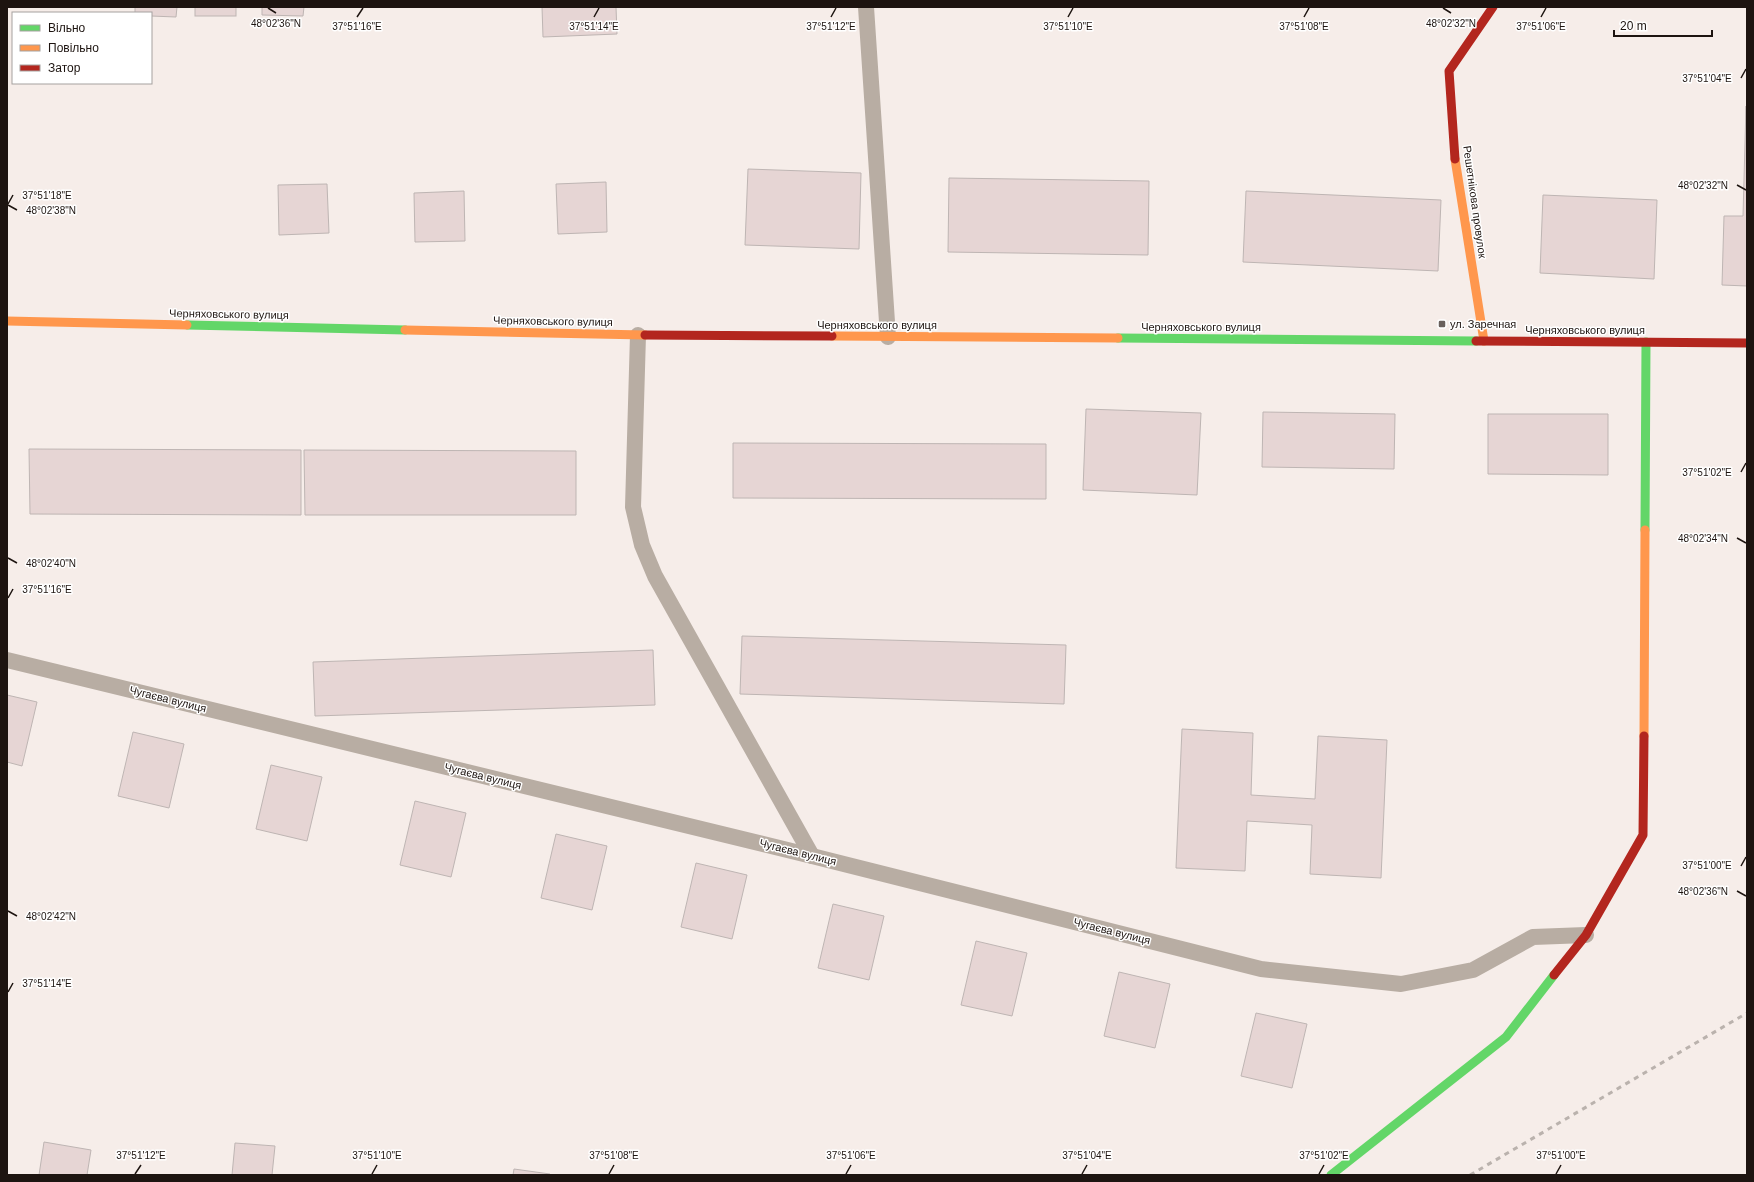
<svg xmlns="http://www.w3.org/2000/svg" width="1754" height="1182" font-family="Helvetica,sans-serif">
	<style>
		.building { fill: #e6d5d4; stroke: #beb5b3 }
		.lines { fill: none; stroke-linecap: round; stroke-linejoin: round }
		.lane { stroke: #b8ada3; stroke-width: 16 }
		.fast { stroke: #63d668; stroke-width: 9 }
		.slow { stroke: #ff974d; stroke-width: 9 }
		.jam { stroke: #b3261e; stroke-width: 9 }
		.rail { stroke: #bab2ad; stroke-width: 3; stroke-dasharray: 5 5; stroke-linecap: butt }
		.ticks { fill: none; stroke: #1d1410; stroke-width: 1.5 }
		.poi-dot { fill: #69605c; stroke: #fff; stroke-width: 1.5 }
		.labels { text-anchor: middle; stroke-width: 3; stroke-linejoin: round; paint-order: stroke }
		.street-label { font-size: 11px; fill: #1d1410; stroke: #fff }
		.poi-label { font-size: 11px; fill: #1d1410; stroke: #fff; text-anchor: start }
		.ticks-label { font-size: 10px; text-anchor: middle; fill: #1d1410; stroke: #fff; stroke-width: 3; stroke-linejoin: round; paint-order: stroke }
	</style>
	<rect width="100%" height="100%" fill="#f6ede9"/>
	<g class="building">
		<polygon points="135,7 177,7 176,17 151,16 151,13 135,13"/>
		<rect x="195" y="7" width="41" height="9"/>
		<polygon points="262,7 304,7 303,16 262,15"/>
		<polygon points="542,7 616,7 617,34 543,37"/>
		<polygon points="1746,106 1747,286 1722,285 1724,216 1743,216"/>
		<polygon points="748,169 861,173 859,249 745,245"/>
		<polygon points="949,178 1149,181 1148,255 948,252"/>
		<polygon points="606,182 607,232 558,234 556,184"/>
		<polygon points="327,184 329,233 279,235 278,185"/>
		<polygon points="464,191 465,241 415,242 414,193"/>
		<polygon points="1246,191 1441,200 1438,271 1243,262"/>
		<polygon points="1543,195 1657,200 1654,279 1540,273"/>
		<polygon points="1086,409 1201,413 1197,495 1083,490"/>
		<polygon points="1263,412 1395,414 1394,469 1262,467"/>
		<polygon points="1488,414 1608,414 1608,475 1488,474"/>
		<polygon points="733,443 1046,444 1046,499 733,498"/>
		<polygon points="29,449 301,450 301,515 30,514"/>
		<polygon points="304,450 576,451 576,515 305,515"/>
		<polygon points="742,636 1066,645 1064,704 740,694"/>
		<polygon points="653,650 655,705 315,716 313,662"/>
		<polygon points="7,695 37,702 22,766 7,762"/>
		<polygon points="1182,729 1253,733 1251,795 1315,799 1318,736 1387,740 1381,878 1310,874 1312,825 1247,821 1245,871 1176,868"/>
		<polygon points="133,732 184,744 169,808 118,796"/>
		<polygon points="271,765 322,777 307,841 256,829"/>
		<polygon points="415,801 466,813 451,877 400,865"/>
		<polygon points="556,834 607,846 592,910 541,898"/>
		<polygon points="696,863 747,875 732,939 681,927"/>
		<polygon points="833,904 884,916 869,980 818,968"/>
		<polygon points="976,941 1027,953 1012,1016 961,1005"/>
		<polygon points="1119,972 1170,984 1155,1048 1104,1036"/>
		<polygon points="1256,1013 1307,1024 1292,1088 1241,1076"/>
		<polygon points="44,1142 91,1150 87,1175 39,1175"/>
		<polygon points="235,1143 275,1146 272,1175 232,1175"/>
		<polygon points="514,1169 550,1174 550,1175 513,1175"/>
	</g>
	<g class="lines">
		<g class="lane">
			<polyline points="866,7 888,337"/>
			<polyline points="638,335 633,507 642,545 655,576 812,856"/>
			<polyline points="7,660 812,856 1261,969 1401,984 1473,970 1533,937 1586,935"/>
		</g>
		<g class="fast">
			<polyline points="187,325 405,330"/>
			<polyline points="1118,338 1476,341"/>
			<polyline points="1645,530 1646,342"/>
			<polyline points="1331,1175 1506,1037 1554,975"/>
		</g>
		<g class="slow">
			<polyline points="1455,159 1484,341"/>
			<polyline points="7,321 187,325"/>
			<polyline points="405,330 645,335"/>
			<polyline points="832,336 1118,338"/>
			<polyline points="1644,736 1645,530"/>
		</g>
		<g class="jam">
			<polyline points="1455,159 1449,71 1493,7"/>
			<polyline points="645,335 832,336"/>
			<polyline points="1476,341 1747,343"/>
			<polyline points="1554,975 1586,935 1643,835 1644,736"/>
		</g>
		<polyline class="rail" points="1470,1175 1747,1013"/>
	</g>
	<path class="ticks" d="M268,8L276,13M1443,8L1451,13M357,17L363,8M594,17L599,8M831,17L836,8M1068,17L1073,8M1304,17L1309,8M1541,17L1546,8M1741,78L1746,69M1737,185L1746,190M8,204L13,195M8,205L17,210M1741,472L1746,463M1737,538L1746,543M8,558L17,563M8,598L13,589M1741,866L1746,857M1737,891L1746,896M8,911L17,916M8,992L13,983M135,1174L141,1165M372,1174L377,1165M609,1174L614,1165M846,1174L851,1165M1082,1174L1087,1165M1319,1174L1324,1165M1556,1174L1561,1165"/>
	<rect class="poi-dot" x="1438" y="320" width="8" height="8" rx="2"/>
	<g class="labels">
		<g class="street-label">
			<text transform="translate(1475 202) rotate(82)" y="4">Решетнікова провулок</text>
			<text transform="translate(229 314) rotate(1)" y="4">Черняховського вулиця</text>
			<text transform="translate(553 321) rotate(1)" y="4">Черняховського вулиця</text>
			<text x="877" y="329">Черняховського вулиця</text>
			<text x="1201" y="331">Черняховського вулиця</text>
			<text x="1585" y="334">Черняховського вулиця</text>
			<text transform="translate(168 699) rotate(14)" y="4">Чугаєва вулиця</text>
			<text transform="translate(483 776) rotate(14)" y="4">Чугаєва вулиця</text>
			<text transform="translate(798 852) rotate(14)" y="4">Чугаєва вулиця</text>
			<text transform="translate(1112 931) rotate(14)" y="4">Чугаєва вулиця</text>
		</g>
		<g class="poi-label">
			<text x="1450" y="328">ул. Заречная</text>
		</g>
	</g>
	<g class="ticks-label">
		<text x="276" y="27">48°02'36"N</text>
		<text x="1451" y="27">48°02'32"N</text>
		<text x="357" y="30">37°51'16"E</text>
		<text x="594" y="30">37°51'14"E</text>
		<text x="831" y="30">37°51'12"E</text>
		<text x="1068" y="30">37°51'10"E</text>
		<text x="1304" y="30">37°51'08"E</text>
		<text x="1541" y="30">37°51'06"E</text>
		<text x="1707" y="82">37°51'04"E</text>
		<text x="1703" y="189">48°02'32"N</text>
		<text x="47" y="199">37°51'18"E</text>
		<text x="51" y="214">48°02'38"N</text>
		<text x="1707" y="476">37°51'02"E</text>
		<text x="1703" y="542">48°02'34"N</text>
		<text x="51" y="567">48°02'40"N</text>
		<text x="47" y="593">37°51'16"E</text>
		<text x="1707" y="869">37°51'00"E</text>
		<text x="1703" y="895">48°02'36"N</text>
		<text x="51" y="920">48°02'42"N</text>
		<text x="47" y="987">37°51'14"E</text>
		<text x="141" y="1159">37°51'12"E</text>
		<text x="377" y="1159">37°51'10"E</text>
		<text x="614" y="1159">37°51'08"E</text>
		<text x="851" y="1159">37°51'06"E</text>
		<text x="1087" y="1159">37°51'04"E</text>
		<text x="1324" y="1159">37°51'02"E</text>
		<text x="1561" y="1159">37°51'00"E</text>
	</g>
	<rect width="1754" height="1182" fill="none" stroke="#1d1410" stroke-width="16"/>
	<rect x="12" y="12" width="140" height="72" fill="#ffffff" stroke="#a5a19f"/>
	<rect x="20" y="25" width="20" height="6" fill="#63d668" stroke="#a5a19f"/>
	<text x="48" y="32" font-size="12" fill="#1d1410">Вільно</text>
	<rect x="20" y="45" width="20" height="6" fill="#ff974d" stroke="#a5a19f"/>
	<text x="48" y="52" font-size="12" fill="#1d1410">Повільно</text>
	<rect x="20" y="65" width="20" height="6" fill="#b3261e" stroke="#a5a19f"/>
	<text x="48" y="72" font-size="12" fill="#1d1410">Затор</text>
	<path d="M1614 30v6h98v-6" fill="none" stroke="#1d1410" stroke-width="2"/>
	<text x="1620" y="30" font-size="12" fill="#1d1410" stroke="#ffffff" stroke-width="3" paint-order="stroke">20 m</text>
</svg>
